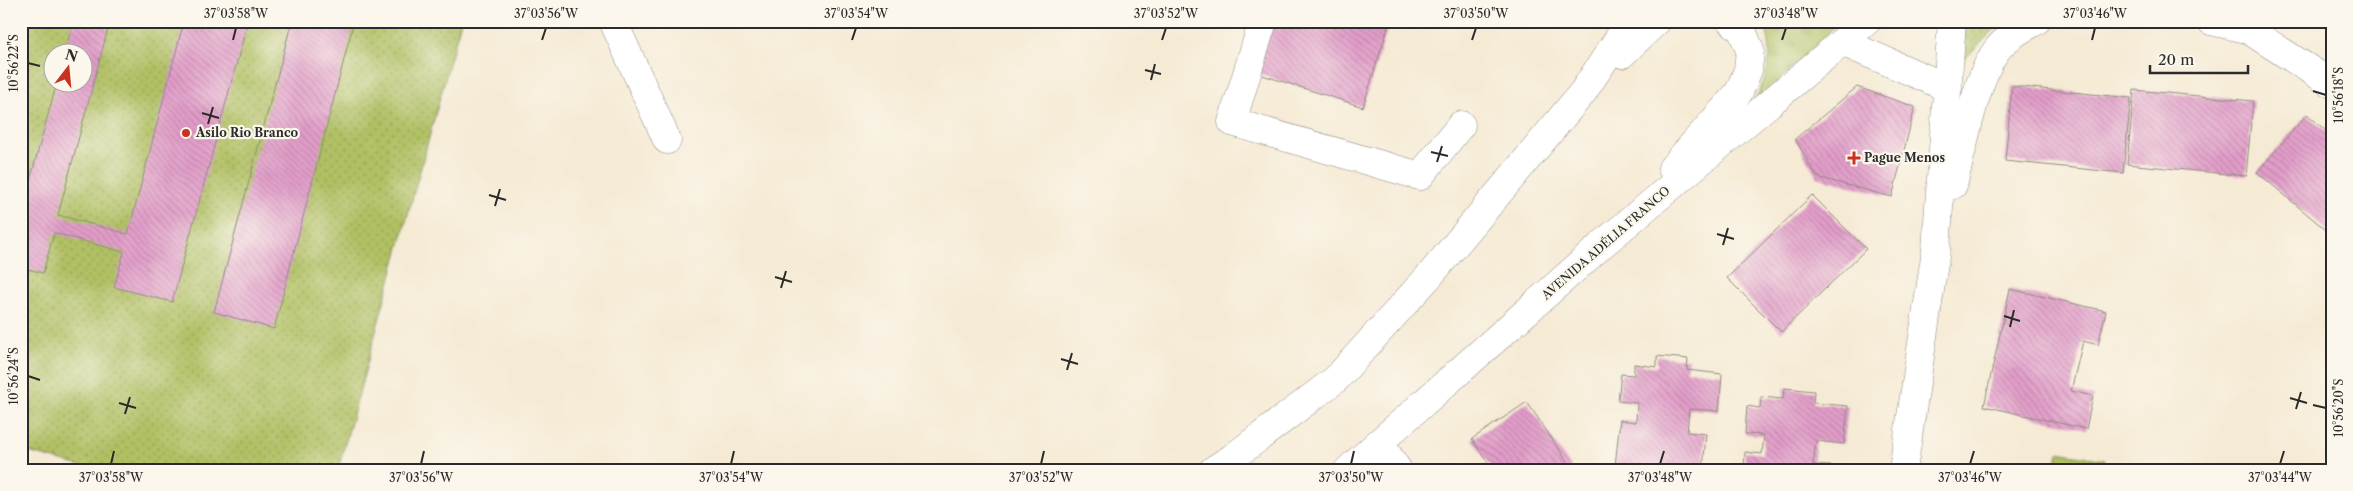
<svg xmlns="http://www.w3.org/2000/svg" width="2353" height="491" font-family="'Libre Caslon Text',serif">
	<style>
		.grass { fill: url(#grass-dots); stroke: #6e7647; fill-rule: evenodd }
		.park { fill: url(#park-tufts); stroke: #6e7647 }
		.garden { fill: #b0c063; stroke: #6e7647 }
		.building { fill: url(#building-back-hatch) }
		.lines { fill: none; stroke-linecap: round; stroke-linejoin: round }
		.minor-casing { stroke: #908a80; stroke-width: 29 }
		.major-casing { stroke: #908a80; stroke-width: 29 }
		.minor { stroke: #fff; stroke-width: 28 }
		.major { stroke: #fff; stroke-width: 28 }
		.ticks { fill: none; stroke: #2b2b2b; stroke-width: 2 }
		.poi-dot { fill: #c8321e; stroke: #fbf7ec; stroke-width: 2 }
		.labels { text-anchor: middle; stroke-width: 4.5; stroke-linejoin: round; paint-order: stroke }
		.poi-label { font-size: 12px; font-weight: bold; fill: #2b2b2b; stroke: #fbf7ec; text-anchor: start }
		.street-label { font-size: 12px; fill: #2b2b2b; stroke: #fbf7ec }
		.neatline { fill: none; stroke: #2b2b2b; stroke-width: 2 }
		.ticks-label { font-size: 12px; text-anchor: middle; fill: #2b2b2b }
	</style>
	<defs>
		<pattern id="grass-dots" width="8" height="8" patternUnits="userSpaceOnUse" patternTransform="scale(1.25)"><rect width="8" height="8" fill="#b0c063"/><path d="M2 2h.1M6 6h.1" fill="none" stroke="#8f9c52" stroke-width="1.8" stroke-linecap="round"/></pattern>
		<pattern id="park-tufts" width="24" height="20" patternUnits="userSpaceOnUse" patternTransform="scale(1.25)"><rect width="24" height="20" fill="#b0c063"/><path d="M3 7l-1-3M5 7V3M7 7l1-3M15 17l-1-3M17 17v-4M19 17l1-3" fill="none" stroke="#8f9c52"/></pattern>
		<pattern id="building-back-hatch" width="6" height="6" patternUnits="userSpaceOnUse" patternTransform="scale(1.25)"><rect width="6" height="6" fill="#e39eca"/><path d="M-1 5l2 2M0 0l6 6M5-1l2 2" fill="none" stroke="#b881a4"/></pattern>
	</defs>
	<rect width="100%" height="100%" fill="#fbf7ec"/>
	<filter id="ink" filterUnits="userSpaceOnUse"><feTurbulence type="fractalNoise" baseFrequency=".02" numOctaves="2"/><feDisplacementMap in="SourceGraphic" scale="10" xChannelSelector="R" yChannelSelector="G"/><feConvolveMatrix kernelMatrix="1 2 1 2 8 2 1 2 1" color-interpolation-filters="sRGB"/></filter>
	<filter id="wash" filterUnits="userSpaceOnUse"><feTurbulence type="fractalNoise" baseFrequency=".0096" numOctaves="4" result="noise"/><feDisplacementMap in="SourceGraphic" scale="20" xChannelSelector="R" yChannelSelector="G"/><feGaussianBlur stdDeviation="1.12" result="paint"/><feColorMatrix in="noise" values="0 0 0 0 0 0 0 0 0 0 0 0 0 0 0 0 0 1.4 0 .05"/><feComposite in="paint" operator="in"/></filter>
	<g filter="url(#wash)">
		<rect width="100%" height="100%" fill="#f5ead4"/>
		<g class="grass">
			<path d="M24,21H461L338,470H95L21,450V30ZM52,52H82V82H52Z"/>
			<polygon points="1966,21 2006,21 1996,28 1962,61"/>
		</g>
		<path class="park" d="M1762,21H1840L1753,106C1766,76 1778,53 1762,21Z"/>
		<polygon class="garden" points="2058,452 2105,460 2103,470 2055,470"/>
		<g id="blocks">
			<g class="building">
				<polygon points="68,21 110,21 58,215 128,234 184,21 248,21 172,302 114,287 124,252 54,233 43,273 21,267 21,183 29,184 57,82 82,82 82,52 65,52 73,23"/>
				<polygon points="292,21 354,21 274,329 214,312"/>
				<polygon points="1273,21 1390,21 1363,107 1256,73"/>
				<polygon points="2012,86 2131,98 2123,173 2005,161"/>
				<polygon points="1857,87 1915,107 1892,197 1817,177 1795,139"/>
				<polygon points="2134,90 2253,101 2246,176 2127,164"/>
				<polygon points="2307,114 2332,136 2332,235 2257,172"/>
				<polygon points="1812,195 1866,249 1781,332 1727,278"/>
				<polygon points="2010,289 2106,311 2098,345 2083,341 2071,391 2093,396 2086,429 1984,406"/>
				<polygon points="1657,356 1688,359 1687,370 1722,374 1719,411 1689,409 1687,432 1706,434 1703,470 1656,470 1615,466 1620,420 1636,422 1637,403 1618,401 1621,374 1634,375 1634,364 1657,367"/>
				<polygon points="1784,388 1814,391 1813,403 1848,406 1844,444 1816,441 1813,465 1832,466 1832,470 1744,470 1745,452 1762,454 1764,435 1745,434 1747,406 1760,408 1761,397 1783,399"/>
				<polygon points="1527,402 1573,470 1493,470 1472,439"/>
			</g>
		</g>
	</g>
	<g filter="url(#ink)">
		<use href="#blocks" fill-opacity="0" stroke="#908a80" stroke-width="1"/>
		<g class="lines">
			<g class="minor-casing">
				<g id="minor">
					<polyline points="613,21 667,140"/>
					<polyline points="1263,21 1232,122 1420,176 1461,125"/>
					<polyline points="1842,42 1948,88"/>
					<path d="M1953,185C1963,149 1975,80 1996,51C2006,37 2022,29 2036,21"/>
					<polyline points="1379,442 1398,470"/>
					<polyline points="1903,470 1936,250 1952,21"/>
				</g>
			</g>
			<g class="major-casing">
				<g id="major">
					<polyline points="2211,21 2247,29 2332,84"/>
					<polyline points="1622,54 1657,21"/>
					<polyline points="1672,168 1739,92 1748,70 1750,50 1742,31 1731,21"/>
					<polyline points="1213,470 1232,458 1336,379 1431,274 1583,92 1630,21"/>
					<polyline points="1348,470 1604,243 1867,21"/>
				</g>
			</g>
			<use href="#minor" class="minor"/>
			<use href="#major" class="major"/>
		</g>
	</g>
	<path class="ticks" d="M233,40L236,28M542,40L546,28M852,40L856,28M1162,40L1166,28M1472,40L1476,28M1782,40L1786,28M2092,40L2095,28M28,63L40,66M1145,70L1161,74M1151,80L1155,64M2313,91L2326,95M202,113L219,118M208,124L213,107M1431,152L1448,156M1437,162L1442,146M489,195L506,200M495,206L500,189M1717,234L1734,239M1723,245L1728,228M775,277L792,282M781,288L786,271M2004,316L2020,321M2010,327L2014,310M1061,359L1078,364M1067,370L1072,353M28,376L40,380M2290,398L2307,403M119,403L136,408M2313,405L2326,408M2296,409L2301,392M125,414L130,397M111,464L114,451M421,464L424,451M731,464L734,451M1041,464L1044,451M1351,464L1354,451M1660,464L1664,451M1970,464L1974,451M2280,464L2284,451"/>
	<g class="poi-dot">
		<circle cx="186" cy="133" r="5"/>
		<path d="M1851.5 150.5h5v5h5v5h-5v5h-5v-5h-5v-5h5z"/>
	</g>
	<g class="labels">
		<g class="poi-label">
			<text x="196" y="137">Asilo Rio Branco</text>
			<text x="1864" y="162">Pague Menos</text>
		</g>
		<g class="street-label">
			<text transform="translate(1606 243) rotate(-41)" y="4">AVENIDA ADÉLIA FRANCO</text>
		</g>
	</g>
	<rect width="2353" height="491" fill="none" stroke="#fbf7ec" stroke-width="55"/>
	<g transform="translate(68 68) rotate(16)"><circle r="24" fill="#fbf7ec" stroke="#a8a59f"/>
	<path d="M0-4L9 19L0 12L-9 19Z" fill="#c8321e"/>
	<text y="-8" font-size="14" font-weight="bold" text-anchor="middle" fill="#2b2b2b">N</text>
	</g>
	<path d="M2150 65v8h98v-8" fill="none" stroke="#2b2b2b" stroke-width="2.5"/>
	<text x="2158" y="65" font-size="15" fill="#2b2b2b" stroke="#fbf7ec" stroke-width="4" paint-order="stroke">20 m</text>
	<rect x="28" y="28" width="2298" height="436" class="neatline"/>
	<g class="ticks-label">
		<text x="236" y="18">37°03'58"W</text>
		<text x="546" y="18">37°03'56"W</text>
		<text x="856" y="18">37°03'54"W</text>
		<text x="1166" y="18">37°03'52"W</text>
		<text x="1476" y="18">37°03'50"W</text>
		<text x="1786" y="18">37°03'48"W</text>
		<text x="2095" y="18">37°03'46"W</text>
		<text transform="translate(14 63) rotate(-90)" y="4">10°56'22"S</text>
		<text transform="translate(2339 95) rotate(-90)" y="4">10°56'18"S</text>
		<text transform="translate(14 376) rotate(-90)" y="4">10°56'24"S</text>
		<text transform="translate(2339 408) rotate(-90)" y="4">10°56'20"S</text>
		<text x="111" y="482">37°03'58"W</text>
		<text x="421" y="482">37°03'56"W</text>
		<text x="731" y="482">37°03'54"W</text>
		<text x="1041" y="482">37°03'52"W</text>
		<text x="1351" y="482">37°03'50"W</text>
		<text x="1660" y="482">37°03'48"W</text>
		<text x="1970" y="482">37°03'46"W</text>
		<text x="2280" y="482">37°03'44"W</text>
	</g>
</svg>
